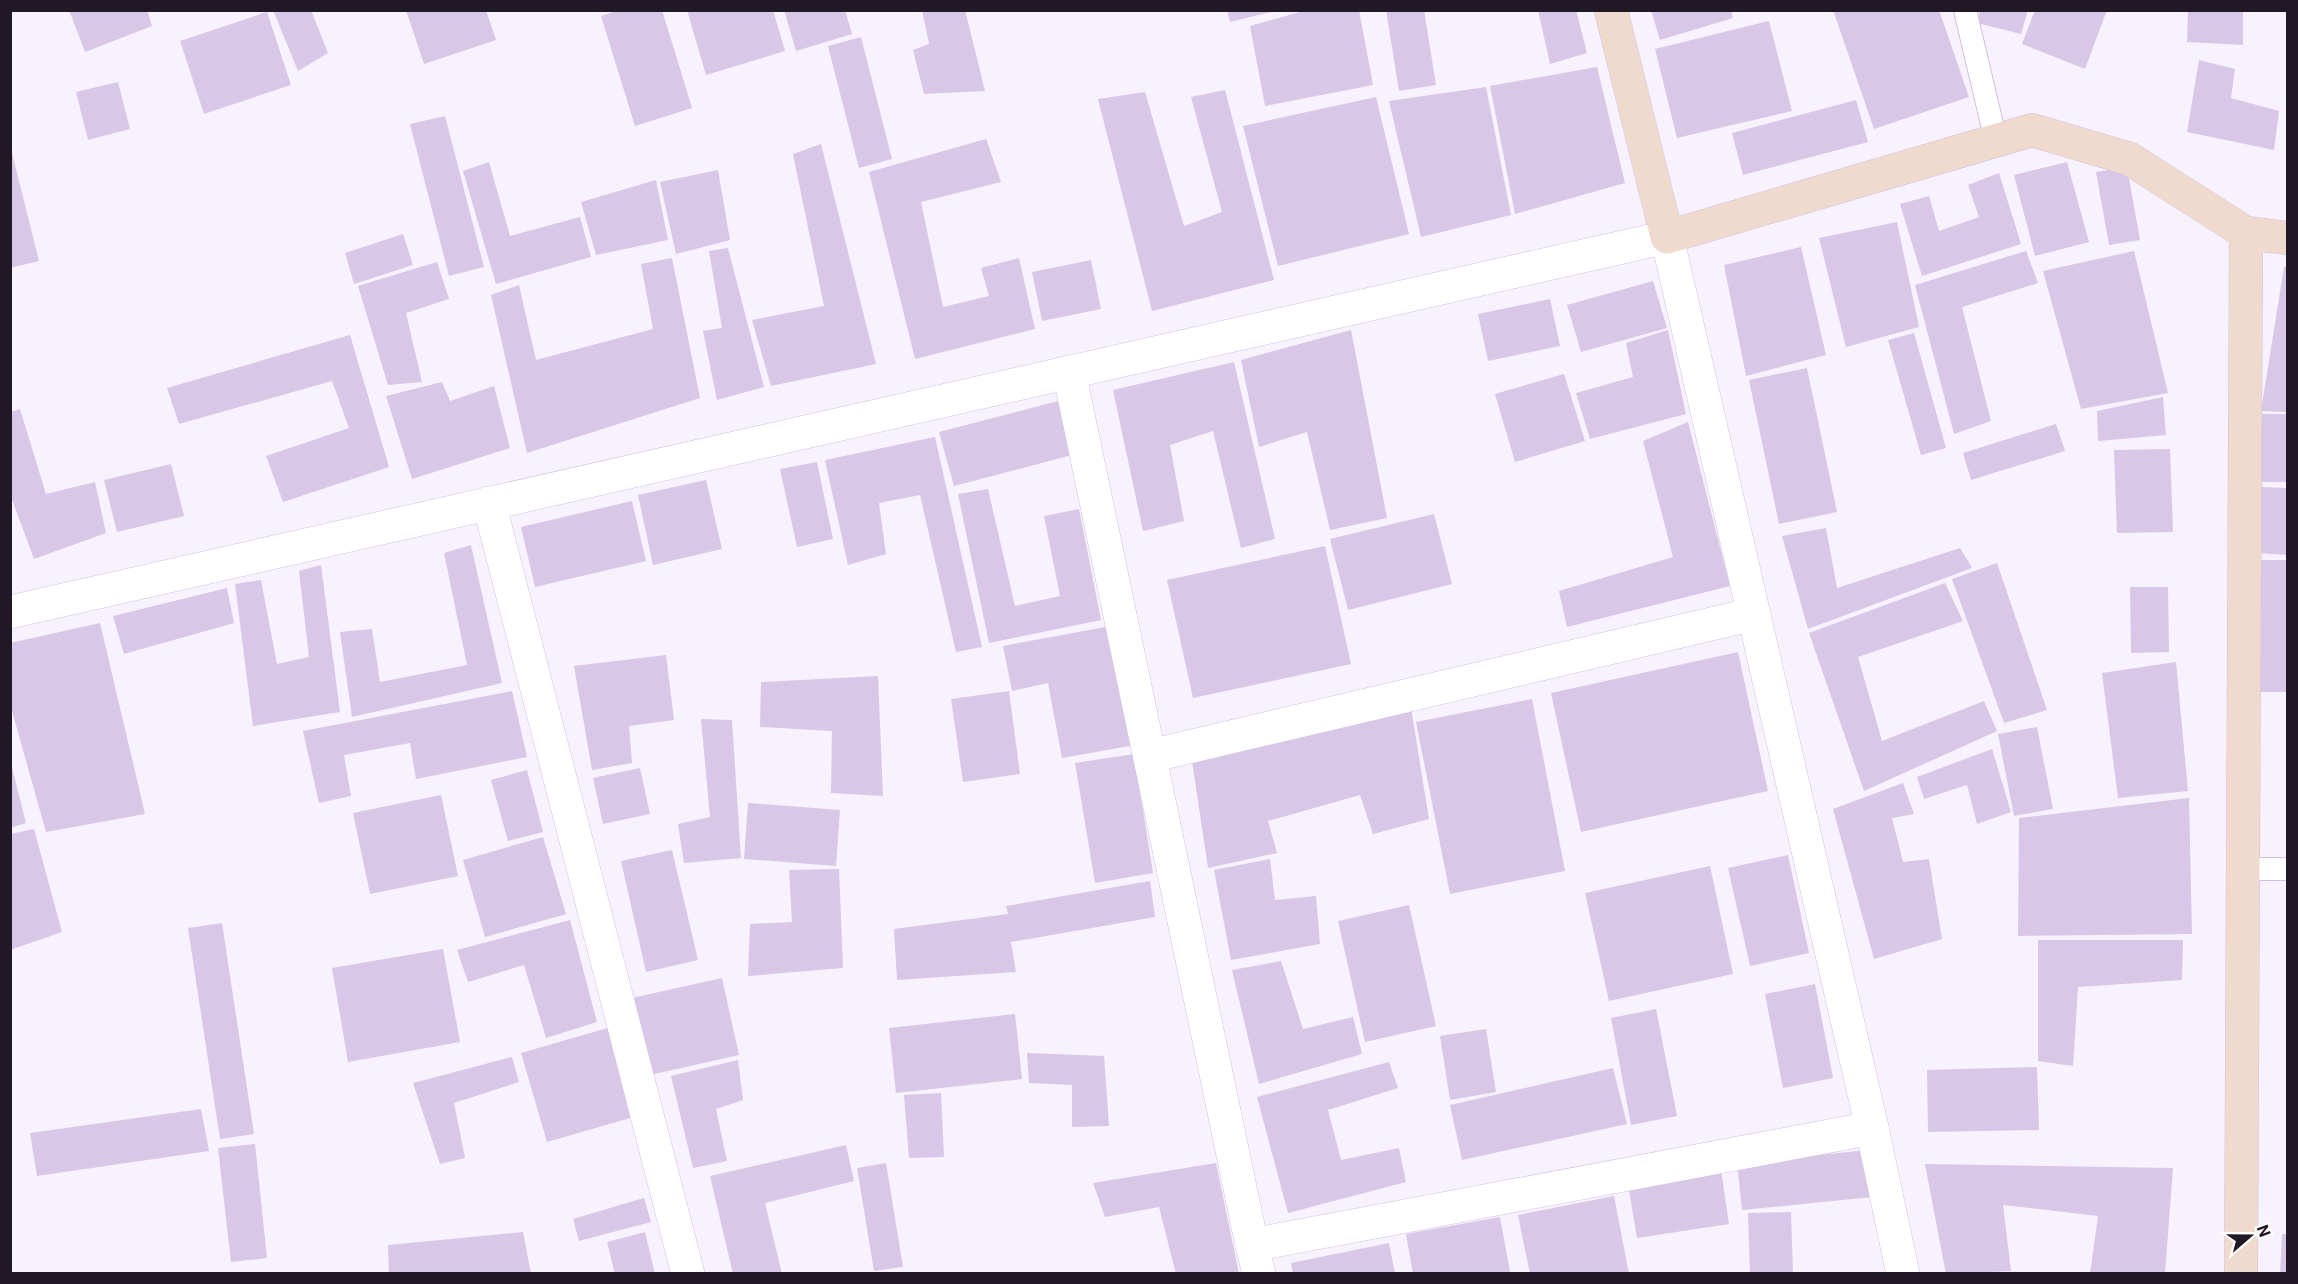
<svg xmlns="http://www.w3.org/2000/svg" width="2298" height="1284" font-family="Roboto,sans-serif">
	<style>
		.building { fill: #d8c7e7 }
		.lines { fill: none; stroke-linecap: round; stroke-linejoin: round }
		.lane-casing { stroke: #d1c1e0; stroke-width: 24 }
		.street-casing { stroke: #d1c1e0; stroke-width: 34 }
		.secondary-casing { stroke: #d1c1e0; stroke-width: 34 }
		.lane { stroke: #fff; stroke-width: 22 }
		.street { stroke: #fff; stroke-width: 33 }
		.secondary { stroke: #f0dace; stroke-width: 33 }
	</style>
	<rect width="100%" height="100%" fill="#f8f1fe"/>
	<g class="building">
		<polygon points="69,10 147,10 152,26 85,52"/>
		<polygon points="273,10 311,10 328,53 298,71"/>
		<polygon points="406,10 486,10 496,40 424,64"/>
		<polygon points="619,10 662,10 692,108 635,126 601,16"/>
		<polygon points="687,10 773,10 785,51 706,75"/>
		<polygon points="784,10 845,10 852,34 796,51"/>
		<polygon points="922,10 965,10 985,91 924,94 913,50 929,44"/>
		<polygon points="1227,10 1275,10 1275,11 1230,22"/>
		<polygon points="1307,10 1359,10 1373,85 1265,106 1250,26"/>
		<polygon points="1386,10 1424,10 1436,85 1399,91"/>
		<polygon points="1538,10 1576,10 1587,53 1550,64"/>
		<polygon points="1651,10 1731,10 1733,18 1660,40"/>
		<polygon points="1833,10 1939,10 1969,97 1874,129"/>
		<polygon points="1980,10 2028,10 2021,34 1977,23"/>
		<polygon points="2035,10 2107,10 2085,69 2022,44"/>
		<polygon points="2188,10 2243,10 2243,45 2187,42"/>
		<polygon points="267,12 291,85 204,114 180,41"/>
		<polygon points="1769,21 1792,111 1677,138 1655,49"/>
		<polygon points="861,37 892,159 859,168 828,46"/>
		<polygon points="2199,60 2235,69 2231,98 2279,111 2274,150 2187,132"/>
		<polygon points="1597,67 1625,183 1515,214 1490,86"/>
		<polygon points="118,82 130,129 88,140 76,92"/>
		<polygon points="1486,87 1511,215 1421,237 1389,101"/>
		<polygon points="1225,90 1274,280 1152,311 1098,99 1145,92 1184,226 1222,212 1191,97"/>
		<polygon points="1376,97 1409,234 1278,266 1243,126"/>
		<polygon points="1856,100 1868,142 1743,175 1732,133"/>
		<polygon points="445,116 484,267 449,276 410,124"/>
		<polygon points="986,139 1001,182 921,202 943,307 989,296 981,268 1019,258 1035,329 915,359 869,172"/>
		<polygon points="821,144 876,364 771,386 752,320 824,306 793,154"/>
		<polygon points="10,145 39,261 10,268"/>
		<polygon points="489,162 510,236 580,217 591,257 496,284 463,171"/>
		<polygon points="2067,162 2089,242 2035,256 2014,175"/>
		<polygon points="2127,167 2140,240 2109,245 2096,172"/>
		<polygon points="718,170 730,240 676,254 660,182"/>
		<polygon points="1999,173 2021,244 1922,276 1900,204 1929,196 1939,231 1979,217 1968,185"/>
		<polygon points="656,180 668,240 596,255 581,202"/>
		<polygon points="1897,222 1919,327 1846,347 1819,238"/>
		<polygon points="403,234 413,265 354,284 345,253"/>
		<polygon points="1801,247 1826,355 1746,376 1724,265"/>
		<polygon points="728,248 764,387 717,400 703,331 722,328 709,251"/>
		<polygon points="2026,251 2038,283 1962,307 1991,421 1954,434 1915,285"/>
		<polygon points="2134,251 2168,393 2081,409 2043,271"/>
		<polygon points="672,258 700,398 527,453 491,295 519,285 536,360 653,329 641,264"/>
		<polygon points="1091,260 1101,309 1042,321 1032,272"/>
		<polygon points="437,262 449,299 406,313 422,382 388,385 358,286"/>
		<polygon points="2284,267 2288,267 2288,412 2261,411"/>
		<polygon points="1653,281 1667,328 1581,352 1567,305"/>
		<polygon points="1550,299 1560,346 1488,361 1478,314"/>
		<polygon points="1351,330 1387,518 1330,530 1307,432 1259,447 1241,360"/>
		<polygon points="1668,330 1686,414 1590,439 1576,393 1633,377 1626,343"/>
		<polygon points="1914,333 1946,448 1921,455 1888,340"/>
		<polygon points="350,335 389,467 283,502 266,456 349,428 332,381 179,424 167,388"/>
		<polygon points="1234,362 1275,539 1241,548 1213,431 1170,445 1184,521 1143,531 1113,390"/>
		<polygon points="1807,368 1837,512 1779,524 1749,380"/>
		<polygon points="1564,374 1585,441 1515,462 1495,394"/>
		<polygon points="442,382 450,401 494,386 510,448 412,479 386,396"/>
		<polygon points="2163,397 2166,435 2098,441 2097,411"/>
		<polygon points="1058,401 1072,455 954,486 939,432"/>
		<polygon points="20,409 46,494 95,482 106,533 34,559 10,494 10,412"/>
		<polygon points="2259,414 2288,414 2288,482 2257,482"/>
		<polygon points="1688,422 1730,586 1567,627 1559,591 1673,557 1643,441"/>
		<polygon points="2056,424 2065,451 1971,480 1963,453"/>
		<polygon points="935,437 982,647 956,652 920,495 879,503 886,554 848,565 825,460"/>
		<polygon points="2170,449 2173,532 2117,533 2114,450"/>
		<polygon points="817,462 833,539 797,547 780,469"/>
		<polygon points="171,464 184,516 117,532 104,480"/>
		<polygon points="706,480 722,549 653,565 638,495"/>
		<polygon points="2260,487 2288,488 2288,555 2257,553"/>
		<polygon points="988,489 1015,606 1060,596 1044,516 1079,509 1101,620 989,643 958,494"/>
		<polygon points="632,501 646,561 535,587 521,527"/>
		<polygon points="1434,514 1452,584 1348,610 1330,539"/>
		<polygon points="1826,528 1837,588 1960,548 1972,568 1808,629 1782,536"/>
		<polygon points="471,545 502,683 352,717 340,632 372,629 380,682 467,665 444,553"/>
		<polygon points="1325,546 1351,664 1193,698 1167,580"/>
		<polygon points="2257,560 2288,560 2288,692 2255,692"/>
		<polygon points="1997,563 2047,710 2004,723 1952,579"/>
		<polygon points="321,565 340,712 253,726 235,584 261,580 277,664 309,657 299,571"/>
		<polygon points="1945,583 1963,621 1858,657 1882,741 1984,701 1997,731 1864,791 1809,633"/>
		<polygon points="2130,587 2168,587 2169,652 2131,653"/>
		<polygon points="227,588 234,623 124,654 113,616"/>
		<polygon points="100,623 145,814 46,832 10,704 10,643"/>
		<polygon points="1111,626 1135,745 1062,758 1048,683 1012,691 1003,646"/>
		<polygon points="1738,652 1768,791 1581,832 1551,693"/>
		<polygon points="666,655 674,720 629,726 632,763 592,770 574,666"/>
		<polygon points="2176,662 2188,791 2118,798 2102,673"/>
		<polygon points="878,676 883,796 831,793 832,731 760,727 761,682"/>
		<polygon points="512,691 527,757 416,779 410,743 344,755 351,796 319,803 303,731"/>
		<polygon points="1009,691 1020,774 963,782 951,699"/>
		<polygon points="1532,699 1565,871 1450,894 1416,722"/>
		<polygon points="1411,708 1429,819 1373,834 1360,795 1268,821 1277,853 1208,868 1192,761"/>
		<polygon points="701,719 732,720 741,858 684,863 678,824 710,817"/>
		<polygon points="2037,727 2053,809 2014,816 1998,734"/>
		<polygon points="1992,749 2011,812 1977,824 1967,785 1924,799 1917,777"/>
		<polygon points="1134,754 1153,873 1095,883 1075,763"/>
		<polygon points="11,763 26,823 10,828 10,764"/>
		<polygon points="640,768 650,814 603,824 593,778"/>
		<polygon points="527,770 543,832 508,841 491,780"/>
		<polygon points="1903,783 1914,814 1892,818 1903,862 1929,859 1942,939 1874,959 1833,809"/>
		<polygon points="441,795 458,876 370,894 353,813"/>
		<polygon points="2189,798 2192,934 2018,936 2019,818"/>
		<polygon points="748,803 840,810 836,866 744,859"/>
		<polygon points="34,829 62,932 10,950 10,834"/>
		<polygon points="543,837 566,914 485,937 463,860"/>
		<polygon points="672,850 698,960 646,972 621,861"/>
		<polygon points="1788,855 1809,953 1750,966 1728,868"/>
		<polygon points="1270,859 1275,900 1316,896 1320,944 1231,960 1214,870"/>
		<polygon points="1710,866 1733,974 1609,1001 1585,893"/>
		<polygon points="839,869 843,968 748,976 750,924 792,922 789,870"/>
		<polygon points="1150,881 1155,917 1011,942 1016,972 897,980 894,929 1008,914 1006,906"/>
		<polygon points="1409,905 1436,1026 1365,1042 1338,921"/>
		<polygon points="570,920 597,1022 546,1038 524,965 468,982 457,950"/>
		<polygon points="222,923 254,1134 220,1139 188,928"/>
		<polygon points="2038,940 2183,940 2182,980 2078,987 2073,1066 2038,1061"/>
		<polygon points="443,949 460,1042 348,1062 332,968"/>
		<polygon points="1281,961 1303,1029 1353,1017 1362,1054 1259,1084 1232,970"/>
		<polygon points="722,978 739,1055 650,1075 632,998"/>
		<polygon points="1815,984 1833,1078 1783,1088 1765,994"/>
		<polygon points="1656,1009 1677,1116 1631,1125 1611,1018"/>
		<polygon points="1015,1014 1022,1079 896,1093 889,1028"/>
		<polygon points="611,1027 637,1116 547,1142 521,1053"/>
		<polygon points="1486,1029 1496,1092 1450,1100 1440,1036"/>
		<polygon points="1027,1053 1104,1056 1109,1126 1072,1127 1072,1085 1029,1083"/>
		<polygon points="512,1057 519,1082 454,1103 465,1158 440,1164 413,1083"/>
		<polygon points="738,1060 743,1100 716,1109 727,1161 693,1168 671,1076"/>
		<polygon points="1389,1062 1398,1088 1328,1110 1341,1160 1399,1148 1406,1182 1288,1213 1257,1097"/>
		<polygon points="2037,1067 2039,1130 1928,1132 1927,1070"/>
		<polygon points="1613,1068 1627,1124 1462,1160 1450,1105"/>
		<polygon points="941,1093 944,1157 909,1158 904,1095"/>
		<polygon points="201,1109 209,1151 37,1176 30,1133"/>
		<polygon points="255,1144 267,1258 231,1262 218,1148"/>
		<polygon points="846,1145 854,1181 765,1203 782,1274 733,1274 710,1176"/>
		<polygon points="1868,1150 1872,1197 1742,1210 1737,1163"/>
		<polygon points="886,1163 903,1267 874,1271 857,1168"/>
		<polygon points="1216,1163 1239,1274 1176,1274 1159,1207 1105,1217 1093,1183"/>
		<polygon points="1925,1164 2173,1168 2165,1274 2090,1274 2098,1216 2003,1205 2011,1271 1946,1274"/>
		<polygon points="1721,1170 1729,1224 1637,1238 1628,1184"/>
		<polygon points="1614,1196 1629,1274 1530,1274 1518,1215"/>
		<polygon points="644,1198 651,1222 579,1241 573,1219"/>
		<polygon points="1791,1212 1793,1274 1750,1274 1748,1213"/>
		<polygon points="1500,1217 1510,1272 1413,1274 1406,1234"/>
		<polygon points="523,1232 531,1274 389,1274 388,1245"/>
		<polygon points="645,1232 655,1274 615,1274 607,1242"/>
		<polygon points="2282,1234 2288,1234 2288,1274 2280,1274"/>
		<polygon points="1389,1243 1395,1274 1293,1274 1291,1263"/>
	</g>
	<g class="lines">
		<g class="lane-casing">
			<g id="lane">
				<polyline points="1965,10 1996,141"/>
				<polyline points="2243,869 2288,869"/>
			</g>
		</g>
		<g class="street-casing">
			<g id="street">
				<polyline points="1069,372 1252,1245 1872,1128 1903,1274"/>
				<polyline points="489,503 688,1274"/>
				<polyline points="10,612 1667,237 1872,1128"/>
				<polyline points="1150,756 1754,614"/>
				<polyline points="1252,1245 1259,1274"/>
			</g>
		</g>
		<g class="secondary-casing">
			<g id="secondary">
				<polyline points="1611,10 1667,237 2032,130 2130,159 2246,233 2288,238"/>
				<polyline points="2241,1274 2246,233"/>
			</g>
		</g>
		<use href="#lane" class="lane"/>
		<use href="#street" class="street"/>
		<use href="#secondary" class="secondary"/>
	</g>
	<rect width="2298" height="1284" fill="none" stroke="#201925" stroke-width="24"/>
	<g transform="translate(2250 1236) rotate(70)" stroke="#ffffff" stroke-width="4.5" paint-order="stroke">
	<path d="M0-4.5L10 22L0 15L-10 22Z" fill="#201925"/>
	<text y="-9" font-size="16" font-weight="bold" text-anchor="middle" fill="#201925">N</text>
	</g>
</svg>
